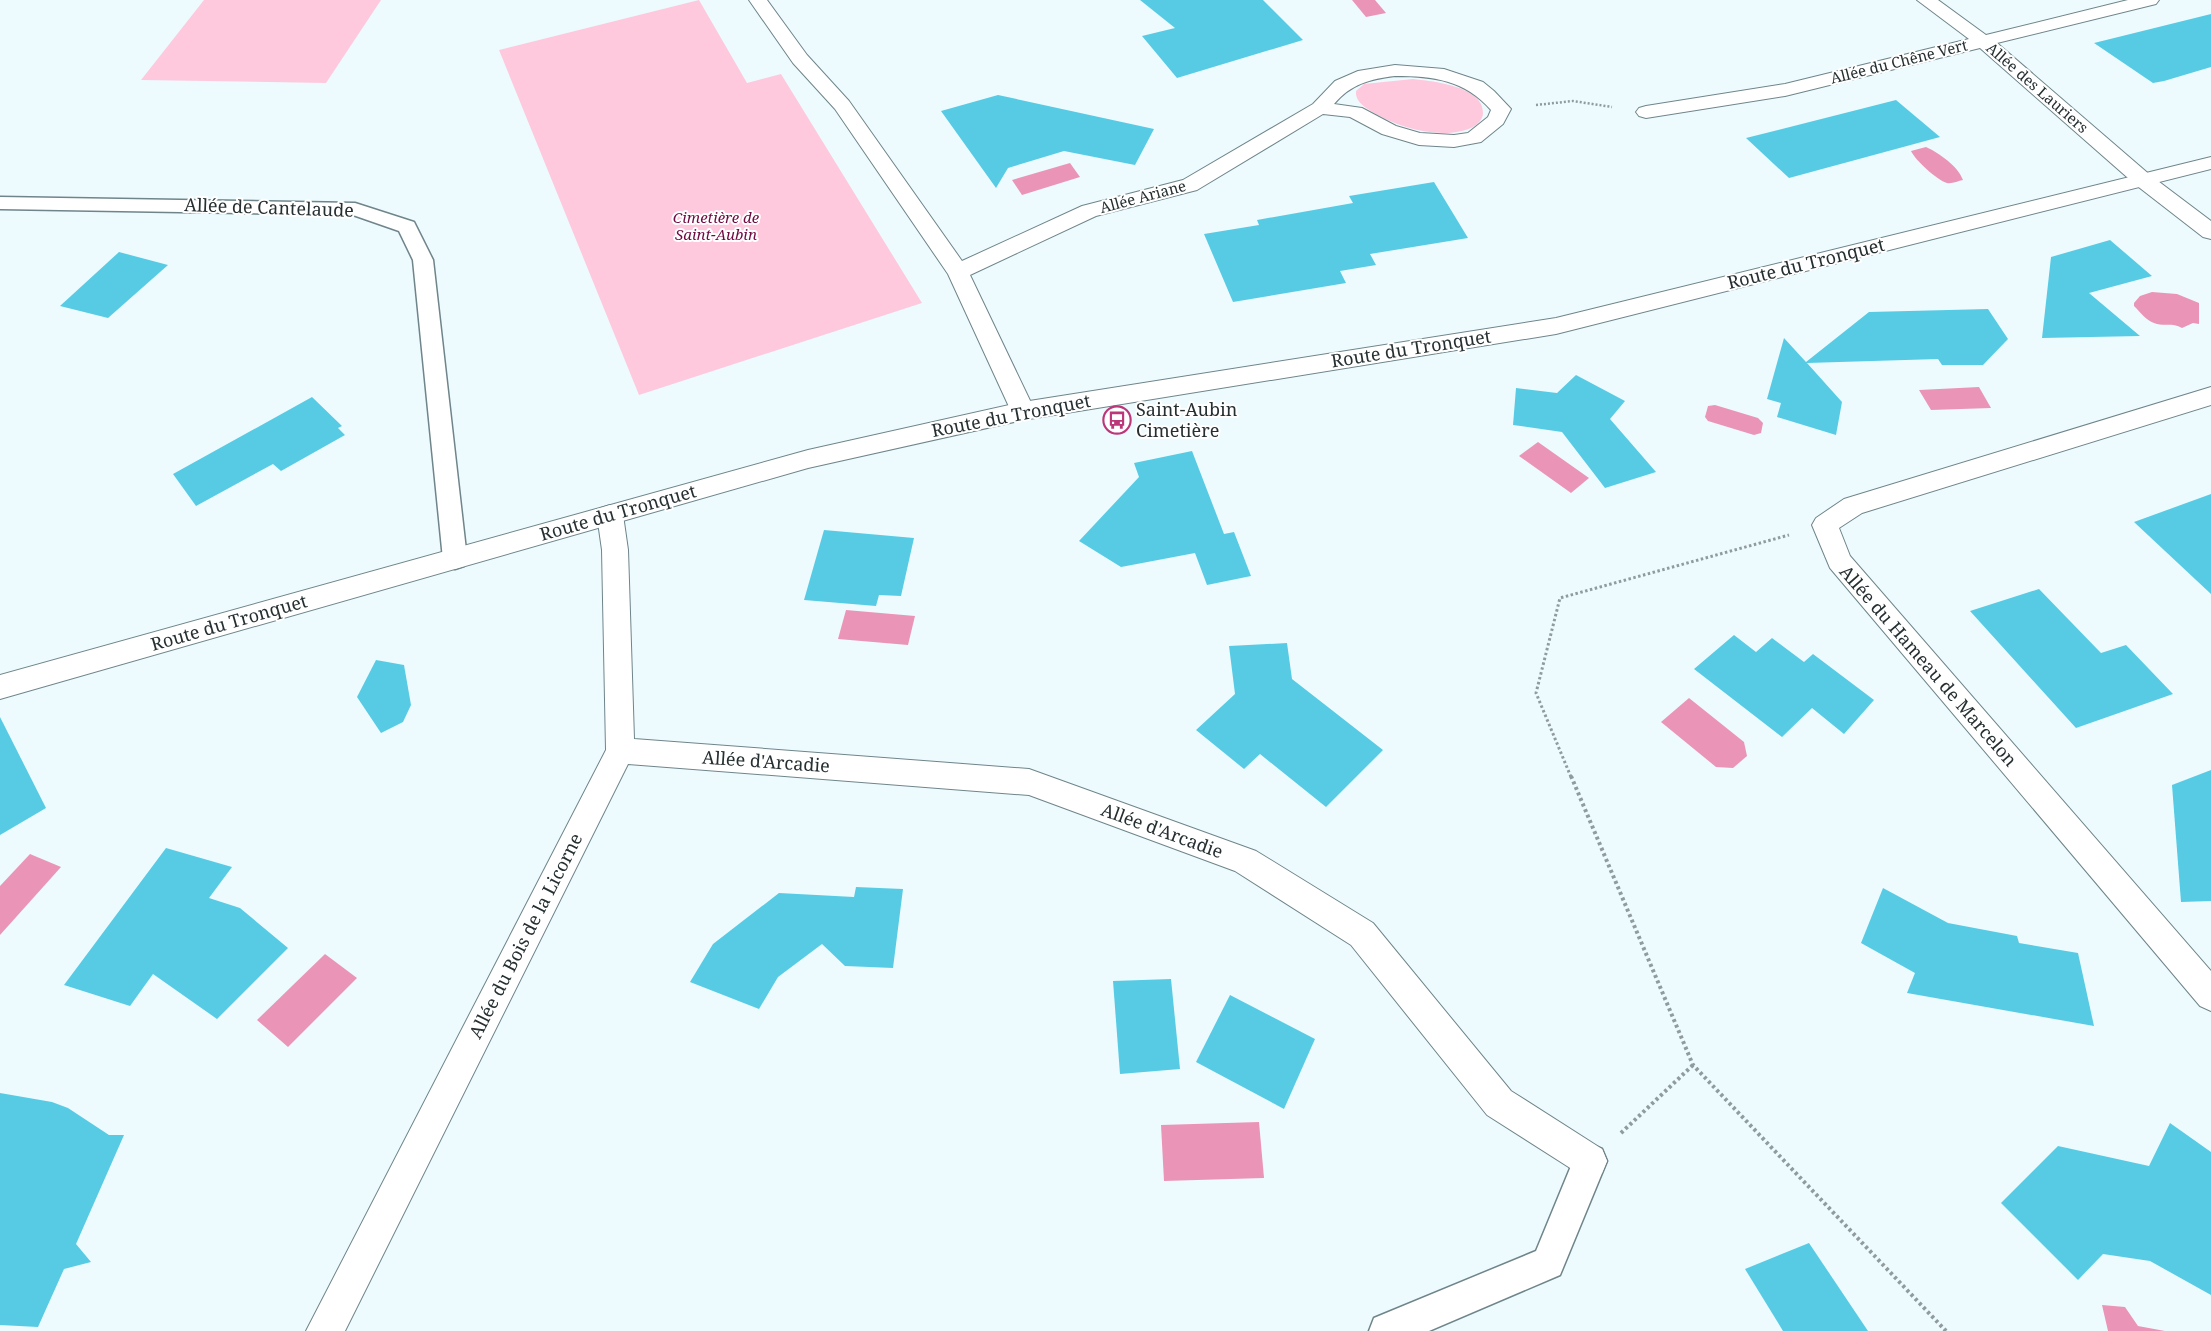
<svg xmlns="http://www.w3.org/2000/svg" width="2211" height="1331" font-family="'Noto Serif',serif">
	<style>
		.green { fill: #fec9dc }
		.water { fill: #ea95b7 }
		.building { fill: #58cbe4 }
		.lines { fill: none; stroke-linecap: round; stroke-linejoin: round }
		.service-casing { stroke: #6f858a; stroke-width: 3 }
		.minor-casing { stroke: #6f858a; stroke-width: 2 }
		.tertiary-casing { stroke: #6f858a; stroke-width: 2 }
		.path-far2 { stroke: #909b9e; stroke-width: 2.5; stroke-dasharray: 2 2; stroke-linecap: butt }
		.path-far1 { stroke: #909b9e; stroke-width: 3; stroke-dasharray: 2.5 2.5; stroke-linecap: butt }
		.path { stroke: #909b9e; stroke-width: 4; stroke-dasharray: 3 3; stroke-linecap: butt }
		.service { fill: #fff; fill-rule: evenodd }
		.minor { fill: #fff; fill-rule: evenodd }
		.tertiary { fill: #fff; fill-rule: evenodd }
		.labels { text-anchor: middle; stroke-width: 4; stroke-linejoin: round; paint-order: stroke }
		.far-street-label { font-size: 15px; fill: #262f31; stroke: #fff }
		.far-park-label { font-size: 15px; font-style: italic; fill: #6e0941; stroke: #fff }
		.street-label { font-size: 18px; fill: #262f31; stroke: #fff }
		.poi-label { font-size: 18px; fill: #262f31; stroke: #fff; text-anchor: start }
	</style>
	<rect width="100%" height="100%" fill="#edfbff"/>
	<g class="green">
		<polygon points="204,0 381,0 326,83 141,80"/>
		<polygon points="699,0 747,83 781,74 922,303 639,395 499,50"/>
		<path d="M1413,79C1431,81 1484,86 1483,113C1483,119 1478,124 1473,127C1445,141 1399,128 1374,113C1366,108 1355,102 1356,91L1364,84Z"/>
	</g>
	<g class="water">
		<polygon points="1352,0 1375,0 1386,13 1366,17"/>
		<path d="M1926,147C1939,153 1958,166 1963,180C1958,181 1952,184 1947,183C1937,180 1915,160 1911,151Z"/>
		<polygon points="1070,163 1080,177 1022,195 1012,180"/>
		<path d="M2152,292L2177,294L2199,303V324L2193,323L2182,328C2172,322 2164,327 2154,323C2146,320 2140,312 2134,306V303L2140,296Z"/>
		<polygon points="1979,387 1991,408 1931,410 1919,390"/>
		<polygon points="1715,405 1758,418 1763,423 1761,433 1754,435 1708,421 1705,417 1708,406"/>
		<polygon points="1538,442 1589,478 1571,493 1519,456"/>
		<polygon points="846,610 915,616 908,645 838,639"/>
		<polygon points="1689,698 1744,742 1747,756 1733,768 1716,767 1661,722"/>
		<polygon points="30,854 61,867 0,935 0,886"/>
		<polygon points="325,954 357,978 288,1047 257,1020"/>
		<polygon points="1259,1122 1264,1178 1164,1181 1161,1125"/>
		<polygon points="2102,1305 2125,1307 2138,1326 2165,1331 2108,1331"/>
	</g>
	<g class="building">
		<polygon points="1140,0 1263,0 1303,40 1177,78 1142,36 1175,28"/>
		<polygon points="2211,14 2211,67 2164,81 2153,83 2094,43"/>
		<polygon points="998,95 1154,129 1135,165 1064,151 1008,168 996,188 941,111"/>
		<polygon points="1896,100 1940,137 1789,178 1746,138"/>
		<polygon points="1434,182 1468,238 1370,254 1376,265 1340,271 1346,283 1233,302 1204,234 1259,225 1257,220 1353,203 1349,196"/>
		<polygon points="2110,240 2152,276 2089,293 2140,336 2042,338 2051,257"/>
		<polygon points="119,252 168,265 108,318 60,306"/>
		<polygon points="1988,309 2008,339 1983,365 1942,365 1938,359 1807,363 1842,402 1836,435 1777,417 1781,403 1767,399 1784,338 1806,362 1869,312"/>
		<polygon points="1576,375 1625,401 1610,419 1656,472 1605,488 1562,432 1513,425 1516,388 1557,393"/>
		<polygon points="312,397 342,426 338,428 345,435 281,471 273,464 196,506 173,474"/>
		<polygon points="1192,451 1224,534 1234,532 1251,576 1207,585 1195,553 1121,567 1079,541 1139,477 1134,463"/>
		<polygon points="2211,494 2211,594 2134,522"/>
		<polygon points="824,530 914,538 901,596 879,595 876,606 804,600"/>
		<polygon points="2039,589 2101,653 2126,645 2173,694 2076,728 1970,611"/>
		<polygon points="1734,635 1756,652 1772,638 1804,662 1813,654 1874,700 1844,734 1812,708 1782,737 1694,669"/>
		<polygon points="1287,643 1292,679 1383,750 1326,807 1260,754 1244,769 1196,730 1235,694 1229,646"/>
		<polygon points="376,660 404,665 411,705 403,722 381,733 357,697"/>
		<polygon points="0,717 46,808 0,835"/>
		<polygon points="2211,770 2211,901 2181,902 2172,785"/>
		<polygon points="166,848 232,867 209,898 240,908 288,948 217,1019 153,974 130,1006 64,985"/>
		<polygon points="856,887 903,889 893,968 845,966 822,944 778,977 759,1009 690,982 713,944 779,893 854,897"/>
		<polygon points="1883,888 1948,923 2017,936 2019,943 2078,953 2094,1026 1907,993 1915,973 1861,943"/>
		<polygon points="1171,979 1180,1069 1120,1074 1113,981"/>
		<polygon points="1230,995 1315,1039 1284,1109 1196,1062"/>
		<polygon points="0,1093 52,1102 68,1108 109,1135 124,1135 76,1244 91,1262 64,1269 38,1327 0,1325"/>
		<polygon points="2170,1123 2211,1152 2211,1295 2150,1261 2103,1254 2078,1280 2001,1203 2058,1146 2149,1166"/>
		<polygon points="1809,1243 1868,1331 1783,1331 1745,1269"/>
	</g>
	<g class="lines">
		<g class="service-casing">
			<g id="service">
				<polygon points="0,197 355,203 414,222 433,260 467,559 464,566 455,569 446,566 443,559 413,260 399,231 353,215 0,209"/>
				<polygon points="1590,1144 1602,1149 1607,1161 1560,1275 1429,1331 1369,1331 1374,1318 1536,1251 1578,1149"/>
			</g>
		</g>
		<g class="minor-casing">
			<g id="minor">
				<path d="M749,0H767L807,55L849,101L962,261L1082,206L1183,180L1313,104L1335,81L1358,71L1395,65L1444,69L1483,82L1494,91L1511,109L1503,124L1481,142L1454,147L1419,145L1382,134L1350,117L1323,114L1197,190L1096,216L970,275L1035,411L1031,417L1023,420L1015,417L1011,411L948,274L835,109L793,63ZM1395,76C1433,76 1465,80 1491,110L1488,117L1468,133L1454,135L1420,133L1396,126L1362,108L1334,104C1351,84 1370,79 1395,76Z"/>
				<polygon points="1917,0 1938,0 1986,35 2128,0 2159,0 2156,4 1997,43 2150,175 2211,221 2211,239 2203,237 2136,185 1980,48 1785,96 1646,118 1639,116 1636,112 1639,108 1646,106 1785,84 1969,39"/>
				<polygon points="2211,387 2211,405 1862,513 1839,528 1850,556 2211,971 2211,1011 2200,1006 1830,568 1812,525 1816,518 1844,499"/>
				<polygon points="610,505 619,508 623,515 628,550 634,739 1029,769 1256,851 1373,923 1511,1091 1602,1149 1607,1161 1602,1173 1590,1178 1578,1173 1487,1115 1351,945 1235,871 1029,795 628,764 345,1331 306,1331 606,750 602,550 597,515 601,508"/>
			</g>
		</g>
		<g class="tertiary-casing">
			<polygon id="tertiary" points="2211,157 2211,169 1556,334 1023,420 808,468 0,699 0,675 808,450 1023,402 1556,318"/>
		</g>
		<polyline class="path-far2" points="1536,105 1573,101 1612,107"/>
		<polyline class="path-far1" points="1571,777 1536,693 1560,598 1789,535"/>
		<g class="path">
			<polyline points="1571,776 1693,1065 1946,1331"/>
			<polyline points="1621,1133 1693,1065"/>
		</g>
		<use href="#service" class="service"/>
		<use href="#minor" class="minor"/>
		<use href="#tertiary" class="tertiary"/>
	</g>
	<defs>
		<g id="bus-ring" transform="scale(1.4375)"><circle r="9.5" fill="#fff" stroke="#bc3779" stroke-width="1.5"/><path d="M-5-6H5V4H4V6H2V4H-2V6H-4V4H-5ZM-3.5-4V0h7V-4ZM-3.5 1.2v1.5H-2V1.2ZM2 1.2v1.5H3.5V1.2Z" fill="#bc3779"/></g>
	</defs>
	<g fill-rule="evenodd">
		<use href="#bus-ring" x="1117" y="420"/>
	</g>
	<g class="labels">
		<g class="far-street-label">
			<text transform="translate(1899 62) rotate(-14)" y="5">Allée du Chêne Vert</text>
			<text transform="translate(2037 88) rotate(41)" y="5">Allée des Lauriers</text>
			<text transform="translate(1143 197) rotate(-15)" y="5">Allée Ariane</text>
		</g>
		<g class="far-park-label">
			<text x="716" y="223">Cimetière de<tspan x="716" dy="17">Saint-Aubin</tspan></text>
		</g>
		<g class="street-label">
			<text transform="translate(269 208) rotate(2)" y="6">Allée de Cantelaude</text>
			<text transform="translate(1806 264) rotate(-14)" y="6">Route du Tronquet</text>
			<text transform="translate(1411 349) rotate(-9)" y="6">Route du Tronquet</text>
			<text transform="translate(1011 416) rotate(-11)" y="6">Route du Tronquet</text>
			<text transform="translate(618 513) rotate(-16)" y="6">Route du Tronquet</text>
			<text transform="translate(229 623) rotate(-16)" y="6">Route du Tronquet</text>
			<text transform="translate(1928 666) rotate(49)" y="6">Allée du Hameau de Marcelon</text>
			<text transform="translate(766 762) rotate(4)" y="6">Allée d'Arcadie</text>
			<text transform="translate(1162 831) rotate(20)" y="6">Allée d'Arcadie</text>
			<text transform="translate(526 936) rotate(-63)" y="6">Allée du Bois de la Licorne</text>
		</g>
		<g class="poi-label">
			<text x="1136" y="416">Saint-Aubin<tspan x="1136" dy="21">Cimetière</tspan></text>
		</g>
	</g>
</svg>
